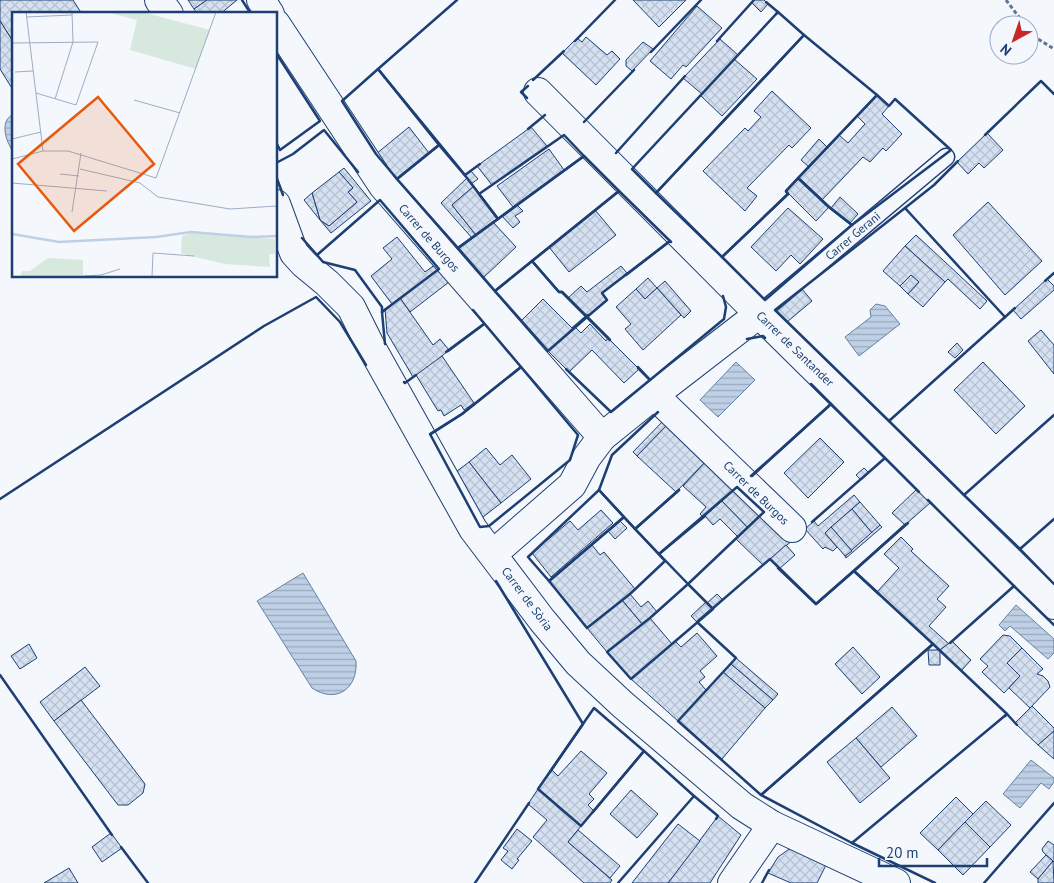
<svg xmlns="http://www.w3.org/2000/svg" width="1054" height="883" font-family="'PT Sans',sans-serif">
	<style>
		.water { fill: url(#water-rules); stroke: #687fa3 }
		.building { fill: url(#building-cross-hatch); stroke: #1d3f73 }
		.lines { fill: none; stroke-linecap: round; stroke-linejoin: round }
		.lane-casing { stroke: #1d3f73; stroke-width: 19 }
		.street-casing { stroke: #1d3f73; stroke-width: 30 }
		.path { stroke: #5e769c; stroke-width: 3; stroke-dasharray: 4 2.5; stroke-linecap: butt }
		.lane { stroke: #f4f7fb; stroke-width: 16 }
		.street { stroke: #f4f7fb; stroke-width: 28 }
		.wall { stroke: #1d3f73; stroke-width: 2.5 }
		.labels { text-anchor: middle; stroke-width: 4; stroke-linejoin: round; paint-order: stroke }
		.street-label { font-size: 12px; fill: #1d3f73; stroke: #f4f7fb }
		.inset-river { fill: none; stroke: #bed0e5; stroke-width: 2.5 }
		.inset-road { fill: none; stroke: #9eadc5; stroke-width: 1 }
		.view { fill: #e8590c; fill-opacity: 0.15; stroke: #e8590c; stroke-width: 2.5 }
		.inset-edge { fill: none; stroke: #1d3f73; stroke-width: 2.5 }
	</style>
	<defs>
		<pattern id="water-rules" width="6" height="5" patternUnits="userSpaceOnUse" patternTransform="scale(1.25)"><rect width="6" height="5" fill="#bed0e5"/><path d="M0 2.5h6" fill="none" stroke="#9aaabe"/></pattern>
		<pattern id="building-cross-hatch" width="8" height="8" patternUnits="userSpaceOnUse" patternTransform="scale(1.25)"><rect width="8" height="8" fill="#d5e0f0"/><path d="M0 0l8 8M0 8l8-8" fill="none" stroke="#b6c1d1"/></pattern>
	</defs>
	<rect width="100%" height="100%" fill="#f4f7fb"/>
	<g class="water">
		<path d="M12,115H14V153C5,140 0,122 12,115Z"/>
		<polygon points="876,304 885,306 900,324 859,356 845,337 871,317 870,310"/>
		<polygon points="736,362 755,380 718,417 700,400"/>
		<path d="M303,573L356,661C358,689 336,704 312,688L257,601Z"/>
		<polygon points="1016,605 1054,639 1054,653 1048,659 1010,626 1005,631 999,625"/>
		<polygon points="1031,760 1054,778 1054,782 1049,789 1041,783 1020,808 1003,794"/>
	</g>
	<g class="building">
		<polygon points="0,0 73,0 82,14 14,14 14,43 0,21"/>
		<polygon points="188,0 207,0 194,9"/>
		<polygon points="207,0 237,0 220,14 198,14 194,9"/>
		<polygon points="633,0 686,0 659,27"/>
		<polygon points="754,0 764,0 768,4 761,12 752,3"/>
		<polygon points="697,6 722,28 686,67 683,65 671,79 650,61"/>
		<polygon points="0,21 14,43 13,90 0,69"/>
		<polygon points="586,37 607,55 612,51 620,59 596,85 562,53 577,38 582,42"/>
		<polygon points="720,39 738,55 702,94 683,78"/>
		<polygon points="643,42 653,49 632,71 626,66 626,60"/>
		<polygon points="734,59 757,79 722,116 701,96"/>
		<polygon points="772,91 811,128 792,148 789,145 747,188 757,196 745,211 703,171 745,128 748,131 761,117 754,111"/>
		<polygon points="877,95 889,106 882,114 902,134 886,151 883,148 870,162 863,157 822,200 798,178 839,135 848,143 865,124 857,116"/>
		<polygon points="409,127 429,153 397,179 376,154"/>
		<polygon points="531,127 547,146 492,185 477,166"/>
		<polygon points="987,133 1003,150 984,168 979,163 968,174 957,162"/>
		<polygon points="819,139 827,147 809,167 801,160"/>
		<polygon points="549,149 564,170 513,207 497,186"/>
		<polygon points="344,168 371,201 331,233 320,220 329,226 357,202 348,192 353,188 339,172"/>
		<polygon points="471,171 478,179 471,184 465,175"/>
		<polygon points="339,172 353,188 348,192 357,202 329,226 320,220 312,193"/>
		<polygon points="467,178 474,186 452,205 476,235 472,238 441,203"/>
		<polygon points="798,178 829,207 816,221 786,191"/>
		<polygon points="474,186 498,219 476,235 452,205"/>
		<polygon points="312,193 320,220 304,200"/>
		<polygon points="840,197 858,214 850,223 831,208"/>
		<polygon points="988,202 1042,261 1005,295 953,235"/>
		<polygon points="517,205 523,211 515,216 520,222 513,228 502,216"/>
		<polygon points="788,208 823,239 800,264 791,255 776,271 751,247"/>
		<polygon points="595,210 616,235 569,272 549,247"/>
		<polygon points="493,222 516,247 483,278 458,248"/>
		<polygon points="916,235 987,301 980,309 948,279 945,282 905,246"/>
		<polygon points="397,237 425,272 436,264 439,269 392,304 371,276 392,259 383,248"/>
		<polygon points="905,246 945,282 923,307 908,294 919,282 911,275 900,286 883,271"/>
		<polygon points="621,266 627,273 602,293 607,300 587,317 568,298 581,286 587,292"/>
		<polygon points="439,269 449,282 410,312 400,298"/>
		<polygon points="911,275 919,282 908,294 900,286"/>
		<polygon points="648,278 657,288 645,299 636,289"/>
		<polygon points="1047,279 1054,286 1054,290 1021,319 1013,310"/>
		<polygon points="665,281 691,311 684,318 657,288"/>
		<polygon points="657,288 681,315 643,350 625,329 631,324 616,307 636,289 645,299"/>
		<polygon points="802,289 812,301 787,322 775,310"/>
		<polygon points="400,298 433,345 440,339 449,350 423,372 413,377 387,333 385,309"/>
		<polygon points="543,299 573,329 548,351 520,322"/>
		<polygon points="590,324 606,341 608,338 639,369 624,383 592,350 569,372 548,351 575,327 581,333"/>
		<polygon points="1041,330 1054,345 1054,374 1028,341"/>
		<polygon points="957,343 963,350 955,358 948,352"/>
		<polygon points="442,356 474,403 464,410 461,405 444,416 441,410 438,411 416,375"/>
		<polygon points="983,362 1025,406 996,434 954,390"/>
		<polygon points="665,419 669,423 637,456 633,452"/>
		<polygon points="669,423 708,459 676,492 637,456"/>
		<polygon points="820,438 844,462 808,498 784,473"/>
		<polygon points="486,448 500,465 512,455 531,479 501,503 469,462"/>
		<polygon points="708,459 737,487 703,517 700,514 706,507 683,486"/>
		<polygon points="469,462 501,503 478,521 452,475"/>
		<polygon points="864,468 869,473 861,480 856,475"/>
		<polygon points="737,487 764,512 748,528 722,501"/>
		<polygon points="917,489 930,503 905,525 892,513"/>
		<polygon points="854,495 860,502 825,533 837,547 833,551 825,547 823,549 805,529 814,521 818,526"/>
		<polygon points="722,501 748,528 738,537 720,519 713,525 705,516"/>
		<polygon points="860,502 880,525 872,533 852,509"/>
		<polygon points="852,509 872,533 852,551 831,527"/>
		<polygon points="601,510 613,523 551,577 532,553 570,521 578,530"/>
		<polygon points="764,512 793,540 763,565 736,539"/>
		<polygon points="620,521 627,528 615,539 608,531"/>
		<polygon points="880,525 882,527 846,558 845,556"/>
		<polygon points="831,527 852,551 845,556 825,533"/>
		<polygon points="901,537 913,549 911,551 949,586 937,599 946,607 929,626 949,644 940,650 877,592 899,568 884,554"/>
		<polygon points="592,545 600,555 604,552 635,589 587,628 549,581"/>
		<polygon points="786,545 795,555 779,569 770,559"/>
		<polygon points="630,594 641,607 648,601 657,612 642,624 622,600"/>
		<polygon points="717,594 723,600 713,609 707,603"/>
		<polygon points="622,600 642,624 607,652 587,628"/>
		<polygon points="706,602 713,609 697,622 691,616"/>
		<polygon points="650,618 672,644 631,679 607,652"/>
		<polygon points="697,633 717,656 700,671 705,677 699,682 706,690 678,721 631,679 675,641 681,647"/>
		<polygon points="1003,635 1010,636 1022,648 1007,663 1020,676 1004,693 982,672 988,666 980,659"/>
		<polygon points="952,641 971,660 961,671 940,650"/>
		<polygon points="29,644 37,658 20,669 11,656"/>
		<polygon points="853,647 880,677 862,694 835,664"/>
		<polygon points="1022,648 1043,669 1037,674 1043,676 1048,681 1050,687 1030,708 1009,688 1020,676 1007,663"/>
		<polygon points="928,650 940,650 940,665 929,665"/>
		<polygon points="736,658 778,694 773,700 731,664"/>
		<polygon points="731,664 773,700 765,708 723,672"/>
		<polygon points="85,667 100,686 54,721 40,702"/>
		<polygon points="723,672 765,708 722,759 678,721"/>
		<polygon points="81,700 145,784 143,793 128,805 118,805 54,721"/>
		<polygon points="1032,706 1054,728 1054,731 1038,745 1015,723"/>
		<polygon points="892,707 917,736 881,767 856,738"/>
		<polygon points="1054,731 1054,759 1038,745"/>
		<polygon points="856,738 890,778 860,803 827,762"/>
		<polygon points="581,751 607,773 589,794 594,799 588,805 594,811 581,826 538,789 552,770 558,776"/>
		<polygon points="538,789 581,826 568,842 612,880 610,883 584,883 533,837 547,820 528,804"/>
		<polygon points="631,790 658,814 637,838 610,814"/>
		<polygon points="956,797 973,814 938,850 920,833"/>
		<polygon points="986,801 1011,825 990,847 965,822"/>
		<polygon points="718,816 741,835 710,883 668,883"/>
		<polygon points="965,822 990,847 963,875 938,850"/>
		<polygon points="678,824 700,841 668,883 632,883"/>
		<polygon points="517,829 532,841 517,859 519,860 512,869 501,860 508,851 503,848"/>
		<polygon points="578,830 620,866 610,878 568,842"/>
		<polygon points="111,833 122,848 102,862 92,847"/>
		<polygon points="1048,841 1054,845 1054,862 1043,852 1042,849"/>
		<polygon points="792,847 826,865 817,883 791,883 768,873 778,857"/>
		<polygon points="1046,855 1053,861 1038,879 1030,872"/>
		<polygon points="1053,861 1054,883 1038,883 1038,879"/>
		<polygon points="69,868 78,883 44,883"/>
	</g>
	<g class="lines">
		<g class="lane-casing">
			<polyline id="lane" points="759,314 946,157"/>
		</g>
		<g class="street-casing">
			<g id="street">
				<polyline points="159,0 169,14"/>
				<polyline points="261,0 270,14"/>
				<polyline points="276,24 383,186 602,437"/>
				<polyline points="538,92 759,314 1054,605"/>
				<polyline points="276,204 294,253 304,264 327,283 351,307 369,343 473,529 542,620 578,663 622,704 742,806 772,825 896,883"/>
				<polyline points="654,395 792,528"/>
				<polyline points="493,554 572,485 587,457 602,437 654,395 759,314"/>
				<polyline points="732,883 772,825"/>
			</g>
		</g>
		<g class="path">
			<polyline points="1006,0 1025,25"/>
			<polyline points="1029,30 1035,37 1054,49"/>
		</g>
		<use href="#lane" class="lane"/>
		<use href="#street" class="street"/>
		<g class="wall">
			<polyline points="242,0 251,14"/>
			<polyline points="457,0 378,69 465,175 480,164"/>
			<polyline points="766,2 778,12 776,14"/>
			<polygon points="778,12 804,35 656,193 632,169"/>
			<polygon points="804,35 877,95 786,191 788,194 722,257 656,193"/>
			<polyline points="575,41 615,0"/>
			<polyline points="717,41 754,0"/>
			<polyline points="651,52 701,0"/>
			<polyline points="276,53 320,121 280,150 276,142"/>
			<polygon points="378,69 439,145 397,179 376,154 342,101"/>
			<polyline points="533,80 564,51"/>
			<polygon points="877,95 889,106 895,99 951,150 852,225 829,207 798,178"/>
			<polyline points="527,98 521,92 528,86"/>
			<polyline points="584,122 634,70"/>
			<polyline points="528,129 545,115"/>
			<polygon points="564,135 584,156 498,219 479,194"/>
			<polyline points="985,135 1041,81 1054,94"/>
			<polygon points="439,145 467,178 498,219 458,248 397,179"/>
			<polyline points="616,153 685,76"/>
			<polygon points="584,156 619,191 495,291 458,248"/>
			<polyline points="276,163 293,154 324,130 358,172"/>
			<polyline points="276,176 283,195"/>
			<polygon points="798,178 829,207 852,225 765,300 722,257 788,194 786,191"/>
			<polygon points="619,191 670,241 602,293 607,300 587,317 562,292 559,292 532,261"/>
			<polygon points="380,200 439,269 382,312 382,307 355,270 323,262 317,255"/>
			<polygon points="905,208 1005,317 889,421 775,310"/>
			<polyline points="906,209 905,208 934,185 958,161"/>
			<polyline points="302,238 317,255 318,254"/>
			<polygon points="532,261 559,292 562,292 587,317 548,351 495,291"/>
			<polyline points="626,275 670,241 671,242"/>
			<polyline points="1045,281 1054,273"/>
			<polyline points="587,317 610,340"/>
			<polyline points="587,317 609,339"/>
			<polyline points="1004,318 1015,308"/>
			<polyline points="573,328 588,315"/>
			<polyline points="747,339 763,336 765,338"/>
			<polyline points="385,344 382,312 386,309"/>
			<polyline points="448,351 484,324"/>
			<polyline points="446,352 484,324"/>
			<polygon points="521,367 578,435 570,460 489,526 480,527 430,434 462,414"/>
			<polyline points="638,367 650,380 724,319 726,307 723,296"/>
			<polyline points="566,369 611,412 650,380 638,368"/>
			<polyline points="404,382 405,383 416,375"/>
			<polyline points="811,384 885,458"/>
			<polyline points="658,412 612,455 599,490 635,529 679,490"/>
			<polyline points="890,420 889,421 964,495 1054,415"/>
			<polyline points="431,434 462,414 521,367 473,310"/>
			<polyline points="751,476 831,404"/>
			<polyline points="752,476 831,404"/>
			<polygon points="737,487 764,512 688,584 659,554"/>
			<polygon points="599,490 624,517 549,581 528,557"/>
			<polyline points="679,490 635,529 659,554 705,516"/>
			<polyline points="964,495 1020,549 1054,519"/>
			<polyline points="0,499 264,326 316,297 340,322 366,365"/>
			<polyline points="928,500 1014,586 950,643"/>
			<polygon points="624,517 665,561 630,594 587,628 549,581"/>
			<polyline points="812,522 885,458 919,492"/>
			<polyline points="1021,548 1020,549 1054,584"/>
			<polygon points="770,559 816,604 854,571 933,644 761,795 678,721 736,658 697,622"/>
			<polyline points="778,568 816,604 908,523"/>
			<polyline points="496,581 583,724 550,772"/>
			<polygon points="688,584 713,609 631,679 607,652 650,618"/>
			<polyline points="1013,587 1014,586 1054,625"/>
			<polyline points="879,594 854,571 906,524"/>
			<polygon points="933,644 1007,714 852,843 761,795"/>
			<polyline points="0,675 112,835"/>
			<polygon points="594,708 644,751 581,826 538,789"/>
			<polyline points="1005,716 1007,714 1017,725"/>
			<polyline points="694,796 718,816 716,819"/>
			<polyline points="593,812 644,751 694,796 618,883"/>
			<polyline points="853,842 852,843 935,883"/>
			<polyline points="121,847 148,883"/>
			<polyline points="475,883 529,803"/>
			<polyline points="762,883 769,870"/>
			<polyline points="984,883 1054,803"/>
		</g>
	</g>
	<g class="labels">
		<g class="street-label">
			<text transform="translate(853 236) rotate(-40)" y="4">Carrer Gerani</text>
			<text transform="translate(429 238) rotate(49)" y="4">Carrer de Burgos</text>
			<text transform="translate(795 349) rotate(44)" y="4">Carrer de Santander</text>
			<text transform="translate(756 493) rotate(44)" y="4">Carrer de Burgos</text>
			<text transform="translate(527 599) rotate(53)" y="4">Carrer de Sòria</text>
		</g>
	</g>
	<g transform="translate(12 12)">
		<rect width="265" height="265" fill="#f4f7fb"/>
		<path d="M95,0H130L198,18L184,57L118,38L125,8ZM180,221L263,227V242H257L258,255L213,252L183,245L169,241L170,224ZM36,246L71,248V265H8L10,259H18Z" fill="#d7e8df"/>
		<path class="inset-river" d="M0,222L47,230L144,225L179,220L239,225L265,224"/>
		<path class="inset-road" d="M14,0L31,139M14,5L60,3M0,31L86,30L64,93L24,81M3,60L21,59M43,87L61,30L60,0M122,88L168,101M0,127L29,120M0,147L31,139H56L144,166L204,0M68,157L128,171L146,185L218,197L265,194M48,162L67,164M0,171L95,179M60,200L69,141M72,264L89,263L108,257M140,265L141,241L182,244"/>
		<path class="view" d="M86,85L142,152L62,219L6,152Z"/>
		<rect width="265" height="265" class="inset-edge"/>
	</g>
	<g transform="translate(1014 40) rotate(220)"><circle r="24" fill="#f4f7fb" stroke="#9eadc5"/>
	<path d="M0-4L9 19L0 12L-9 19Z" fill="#c62828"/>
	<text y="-8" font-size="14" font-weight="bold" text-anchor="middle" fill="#1d3f73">N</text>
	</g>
	<path d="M879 858v8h108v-8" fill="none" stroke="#1d3f73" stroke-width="2.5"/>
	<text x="886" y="858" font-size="15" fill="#1d3f73" stroke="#f4f7fb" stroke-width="4" paint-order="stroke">20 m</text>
</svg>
